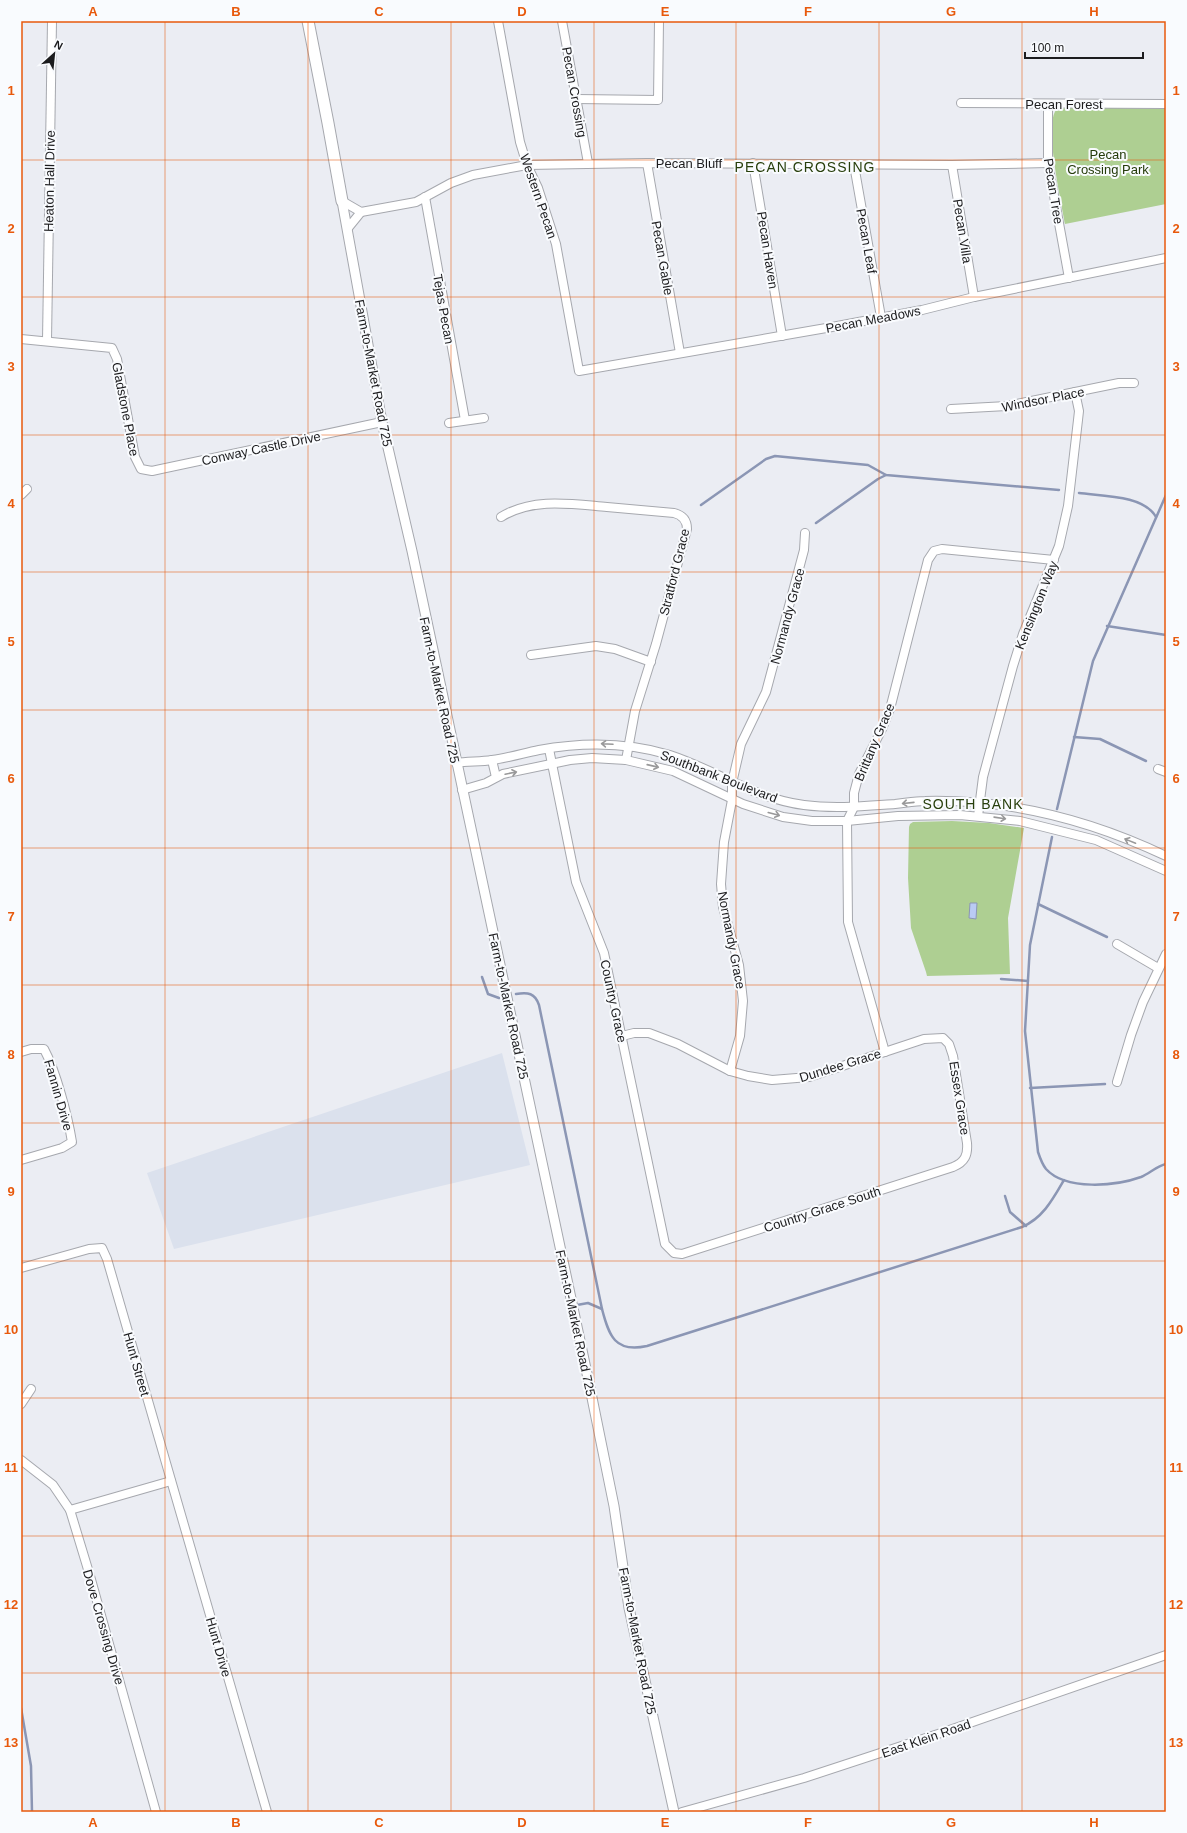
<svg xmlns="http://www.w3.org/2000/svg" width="1187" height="1833" font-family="Helvetica,sans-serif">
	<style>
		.built { fill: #dbe1ed }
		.green { fill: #aecf92 }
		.water { fill: #bacbf4; stroke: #8b96b4 }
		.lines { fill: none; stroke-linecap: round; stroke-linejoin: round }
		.stream { stroke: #8b96b4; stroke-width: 2.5 }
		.minor-casing { stroke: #a6a8ae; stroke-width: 10 }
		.tertiary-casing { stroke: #a6a8ae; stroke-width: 11 }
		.secondary-casing { stroke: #a6a8ae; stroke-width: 13 }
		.minor { stroke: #fff; stroke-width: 8 }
		.tertiary { stroke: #fff; stroke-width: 9 }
		.secondary { stroke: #fff; stroke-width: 11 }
		.oneway { stroke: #99999a }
		.grid { fill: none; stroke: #e8590c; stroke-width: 1; stroke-opacity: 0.55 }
		.labels { text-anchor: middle; stroke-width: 4; stroke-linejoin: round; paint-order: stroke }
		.street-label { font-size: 13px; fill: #1c1c1e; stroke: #f9fbfe }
		.park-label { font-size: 13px; fill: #253b0a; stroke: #f9fbfe }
		.neighbourhood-label { font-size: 14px; letter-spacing: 1px; fill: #283f0c; stroke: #f9fbfe }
		.neatline { fill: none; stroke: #e8590c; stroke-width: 1.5 }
		.grid-label { font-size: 13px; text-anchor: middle; font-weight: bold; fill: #e8590c }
	</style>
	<rect width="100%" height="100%" fill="#ebedf3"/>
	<polygon class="built" points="502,1053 530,1165 174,1249 147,1173"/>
	<g class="green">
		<path d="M1063,107L1166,109V204L1065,224C1062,204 1042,119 1058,108Z"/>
		<polygon points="952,821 989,823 1024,828 1008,918 1010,974 927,976 926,972 911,928 908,878 909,827 910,824 913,822"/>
	</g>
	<polygon class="water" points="970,903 977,903 976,919 969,918"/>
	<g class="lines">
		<g class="stream">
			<path d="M1079,493C1102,496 1144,495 1156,517"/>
			<polyline points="701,505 766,459 775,456 868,465 886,475 1059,490"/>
			<polyline points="816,523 878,479 886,475"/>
			<polyline points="1107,626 1166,635"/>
			<polyline points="1074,737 1100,739 1146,761"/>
			<polyline points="1057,809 1093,661 1166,495"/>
			<path d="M1052,837L1030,945L1025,1031L1038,1152C1040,1158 1042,1164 1046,1169C1066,1191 1116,1186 1141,1177C1150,1173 1157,1166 1166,1164"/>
			<polyline points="1038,904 1107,937"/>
			<polyline points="482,977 488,994 499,998"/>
			<polyline points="1001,979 1028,981"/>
			<path d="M516,994C528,992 535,993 539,1005L602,1309C609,1336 615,1353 647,1346L1022,1227C1043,1218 1053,1199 1064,1180"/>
			<polyline points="1030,1088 1105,1084"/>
			<polyline points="1005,1196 1010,1212 1026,1226"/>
			<polyline points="577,1305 588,1303 602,1309"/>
			<polyline points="21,1708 31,1766 32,1812"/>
		</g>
		<g class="minor-casing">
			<g id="minor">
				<polyline points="498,21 520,142 527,165 538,188 556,244 579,371 832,327 922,310 974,297 1166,258"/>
				<polyline points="562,21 588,163"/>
				<polyline points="576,99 658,100 659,21"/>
				<polyline points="961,103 1166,104"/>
				<polyline points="1048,104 1048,163 1069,278"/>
				<polyline points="647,163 680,353"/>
				<polyline points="753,163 782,336"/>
				<polyline points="854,165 881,317"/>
				<polyline points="952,165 974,297"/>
				<polyline points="425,197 465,420"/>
				<polyline points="342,201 361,212 416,202 451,183 473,175 527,165 647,163 952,165 1048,163"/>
				<polyline points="348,228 361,212"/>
				<polyline points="21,339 112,348 117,359 135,457 141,469 152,471 161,469 382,422"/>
				<polyline points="47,341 52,21"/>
				<polyline points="951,409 1007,406 1119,383 1134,383"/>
				<polyline points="449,423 484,418"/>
				<polyline points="21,495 27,489"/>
				<path d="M501,517C533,497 572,504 607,507C629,509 652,511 674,513C682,515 687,520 687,529L656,644L635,711L626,760"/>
				<polyline points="531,655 596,646 615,649 651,662"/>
				<path d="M549,749L576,882L604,953L665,1244L674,1253L682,1254L953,1167C965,1162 968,1155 967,1143L953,1056L949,1044L943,1038L924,1039L809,1077L772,1080L748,1076L730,1071L678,1044L649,1033H634L622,1036"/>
				<polyline points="492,760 496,777"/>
				<path d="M456,763C468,761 480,762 492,760C508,758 524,753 539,750C583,742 627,742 670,755C716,770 755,799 804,805C835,809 865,806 895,804C905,803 915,801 925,801C1009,799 1090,820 1166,856"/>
				<polyline points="1158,769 1166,772"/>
				<polyline points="462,790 486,783 503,774 570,760 592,758 626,760 673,771 743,804 783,817 812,821 847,821 898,816 960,815 1020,821 1096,840 1166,871"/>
				<polyline points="978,816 983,777 1013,666 1023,634 1059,546 1068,506 1078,420 1079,411 1075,392"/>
				<polyline points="1117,944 1158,968"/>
				<path d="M21,1052L31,1049H44C56,1071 68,1117 72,1142L62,1148L21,1160"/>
				<polyline points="885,1052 848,922 847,821 854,807 854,793 859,774 882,729 890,709 928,560 934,551 942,549 1054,560"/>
				<polyline points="730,1071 740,1036 743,1001 739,965 723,907 721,884 724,842 732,800 732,783 741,744 766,692 804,550 805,533"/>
				<polyline points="1117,1082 1131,1035 1143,1002 1166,954"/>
				<polyline points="21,1268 89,1249 102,1248 107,1259 267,1812"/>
				<polyline points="21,1404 31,1389"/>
				<polyline points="21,1460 53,1485 70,1510 90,1576 156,1812"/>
				<polyline points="70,1510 171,1481"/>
				<polyline points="682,1812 804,1778 938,1734 1166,1655"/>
			</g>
		</g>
		<g class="tertiary-casing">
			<polyline id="tertiary" points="342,201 382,422 412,551 589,1383 614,1506 629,1608 674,1812"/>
		</g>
		<g class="secondary-casing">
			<polyline id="secondary" points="308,21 328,123 342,201"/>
		</g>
		<use href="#minor" class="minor"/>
		<use href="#tertiary" class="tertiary"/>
		<use href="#secondary" class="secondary"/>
	</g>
	<defs><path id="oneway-shaft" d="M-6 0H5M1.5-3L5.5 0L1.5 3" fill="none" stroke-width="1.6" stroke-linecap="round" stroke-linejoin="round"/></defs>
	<g class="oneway">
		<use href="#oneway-shaft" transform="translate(607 744) rotate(-177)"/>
		<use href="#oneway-shaft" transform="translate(653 766) rotate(13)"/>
		<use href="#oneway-shaft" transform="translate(511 773) rotate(-12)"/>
		<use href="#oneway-shaft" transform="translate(908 803) rotate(174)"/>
		<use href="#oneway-shaft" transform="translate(774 814) rotate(15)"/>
		<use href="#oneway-shaft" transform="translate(1000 818) rotate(8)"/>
		<use href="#oneway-shaft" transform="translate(1130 841) rotate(-158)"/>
	</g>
	<path class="grid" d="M165,21V1812M308,21V1812M451,21V1812M594,21V1812M736,21V1812M879,21V1812M1022,21V1812M21,160H1166M21,297H1166M21,435H1166M21,572H1166M21,710H1166M21,848H1166M21,985H1166M21,1123H1166M21,1261H1166M21,1398H1166M21,1536H1166M21,1673H1166"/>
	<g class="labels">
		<g class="street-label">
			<text transform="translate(575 92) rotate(80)" y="5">Pecan Crossing</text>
			<text x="1064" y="109">Pecan Forest</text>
			<text x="689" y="168">Pecan Bluff</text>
			<text transform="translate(49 181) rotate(-89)" y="5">Heaton Hall Drive</text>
			<text transform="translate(1054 191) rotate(81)" y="5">Pecan Tree</text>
			<text transform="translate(539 196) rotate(71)" y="5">Western Pecan</text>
			<text transform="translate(963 231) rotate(81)" y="5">Pecan Villa</text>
			<text transform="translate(867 241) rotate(80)" y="5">Pecan Leaf</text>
			<text transform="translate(768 250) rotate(81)" y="5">Pecan Haven</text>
			<text transform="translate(663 258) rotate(80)" y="5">Pecan Gable</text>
			<text transform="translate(444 309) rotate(80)" y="5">Tejas Pecan</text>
			<text transform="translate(873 319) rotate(-11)" y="5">Pecan Meadows</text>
			<text transform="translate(374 373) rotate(79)" y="5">Farm-to-Market Road 725</text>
			<text transform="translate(1043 399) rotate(-11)" y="5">Windsor Place</text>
			<text transform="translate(126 409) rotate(79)" y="5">Gladstone Place</text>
			<text transform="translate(261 448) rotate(-12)" y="5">Conway Castle Drive</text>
			<text transform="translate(674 572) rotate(-76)" y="5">Stratford Grace</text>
			<text transform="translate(1036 605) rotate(-68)" y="5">Kensington Way</text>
			<text transform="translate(787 616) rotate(-75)" y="5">Normandy Grace</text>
			<text transform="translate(440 690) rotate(78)" y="5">Farm-to-Market Road 725</text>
			<text transform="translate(874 742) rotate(-67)" y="5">Brittany Grace</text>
			<text transform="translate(719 776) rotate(21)" y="5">Southbank Boulevard</text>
			<text transform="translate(732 940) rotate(79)" y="5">Normandy Grace</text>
			<text transform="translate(614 1001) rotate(78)" y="5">Country Grace</text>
			<text transform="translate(509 1006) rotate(78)" y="5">Farm-to-Market Road 725</text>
			<text transform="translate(840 1065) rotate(-17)" y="5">Dundee Grace</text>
			<text transform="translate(59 1095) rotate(74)" y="5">Fannin Drive</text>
			<text transform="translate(960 1098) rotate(81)" y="5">Essex Grace</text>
			<text transform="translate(822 1209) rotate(-18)" y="5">Country Grace South</text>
			<text transform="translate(576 1323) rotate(78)" y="5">Farm-to-Market Road 725</text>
			<text transform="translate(137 1364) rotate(74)" y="5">Hunt Street</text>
			<text transform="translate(104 1627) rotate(74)" y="5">Dove Crossing Drive</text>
			<text transform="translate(638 1641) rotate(79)" y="5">Farm-to-Market Road 725</text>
			<text transform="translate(219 1647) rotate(74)" y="5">Hunt Drive</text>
			<text transform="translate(926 1738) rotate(-19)" y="5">East Klein Road</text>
		</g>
		<g class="park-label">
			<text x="1108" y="159">Pecan<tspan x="1108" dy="15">Crossing Park</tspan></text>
		</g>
		<g class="neighbourhood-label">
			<text x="805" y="172">PECAN CROSSING</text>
			<text x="973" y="809">SOUTH BANK</text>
		</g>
	</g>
	<rect width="1187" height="1833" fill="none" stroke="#f9fbfe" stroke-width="44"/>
	<g transform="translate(54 54) rotate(27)" stroke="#f9fbfe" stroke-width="3" paint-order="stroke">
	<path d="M0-3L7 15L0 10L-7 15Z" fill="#1c1c1e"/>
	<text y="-6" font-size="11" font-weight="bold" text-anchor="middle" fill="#1c1c1e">N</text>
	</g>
	<path d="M1025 52v6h118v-6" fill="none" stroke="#1c1c1e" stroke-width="2"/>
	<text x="1031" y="52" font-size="12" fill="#1c1c1e" stroke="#f9fbfe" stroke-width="3" paint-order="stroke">100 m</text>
	<rect x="22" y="22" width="1143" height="1789" class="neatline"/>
	<g class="grid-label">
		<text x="93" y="16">A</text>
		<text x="236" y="16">B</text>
		<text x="379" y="16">C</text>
		<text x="522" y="16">D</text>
		<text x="665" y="16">E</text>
		<text x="808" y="16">F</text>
		<text x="951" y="16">G</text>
		<text x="1094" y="16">H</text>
		<text x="11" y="95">1</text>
		<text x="1176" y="95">1</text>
		<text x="11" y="233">2</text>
		<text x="1176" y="233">2</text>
		<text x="11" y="371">3</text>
		<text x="1176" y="371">3</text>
		<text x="11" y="508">4</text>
		<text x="1176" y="508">4</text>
		<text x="11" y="646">5</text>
		<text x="1176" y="646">5</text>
		<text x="11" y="783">6</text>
		<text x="1176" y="783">6</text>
		<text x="11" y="921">7</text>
		<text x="1176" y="921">7</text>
		<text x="11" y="1059">8</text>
		<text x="1176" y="1059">8</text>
		<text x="11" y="1196">9</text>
		<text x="1176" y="1196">9</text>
		<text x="11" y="1334">10</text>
		<text x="1176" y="1334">10</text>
		<text x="11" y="1472">11</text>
		<text x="1176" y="1472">11</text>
		<text x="11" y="1609">12</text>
		<text x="1176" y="1609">12</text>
		<text x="11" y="1747">13</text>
		<text x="1176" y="1747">13</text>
		<text x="93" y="1827">A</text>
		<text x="236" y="1827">B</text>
		<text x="379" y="1827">C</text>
		<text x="522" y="1827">D</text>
		<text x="665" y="1827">E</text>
		<text x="808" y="1827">F</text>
		<text x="951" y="1827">G</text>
		<text x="1094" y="1827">H</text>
	</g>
</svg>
